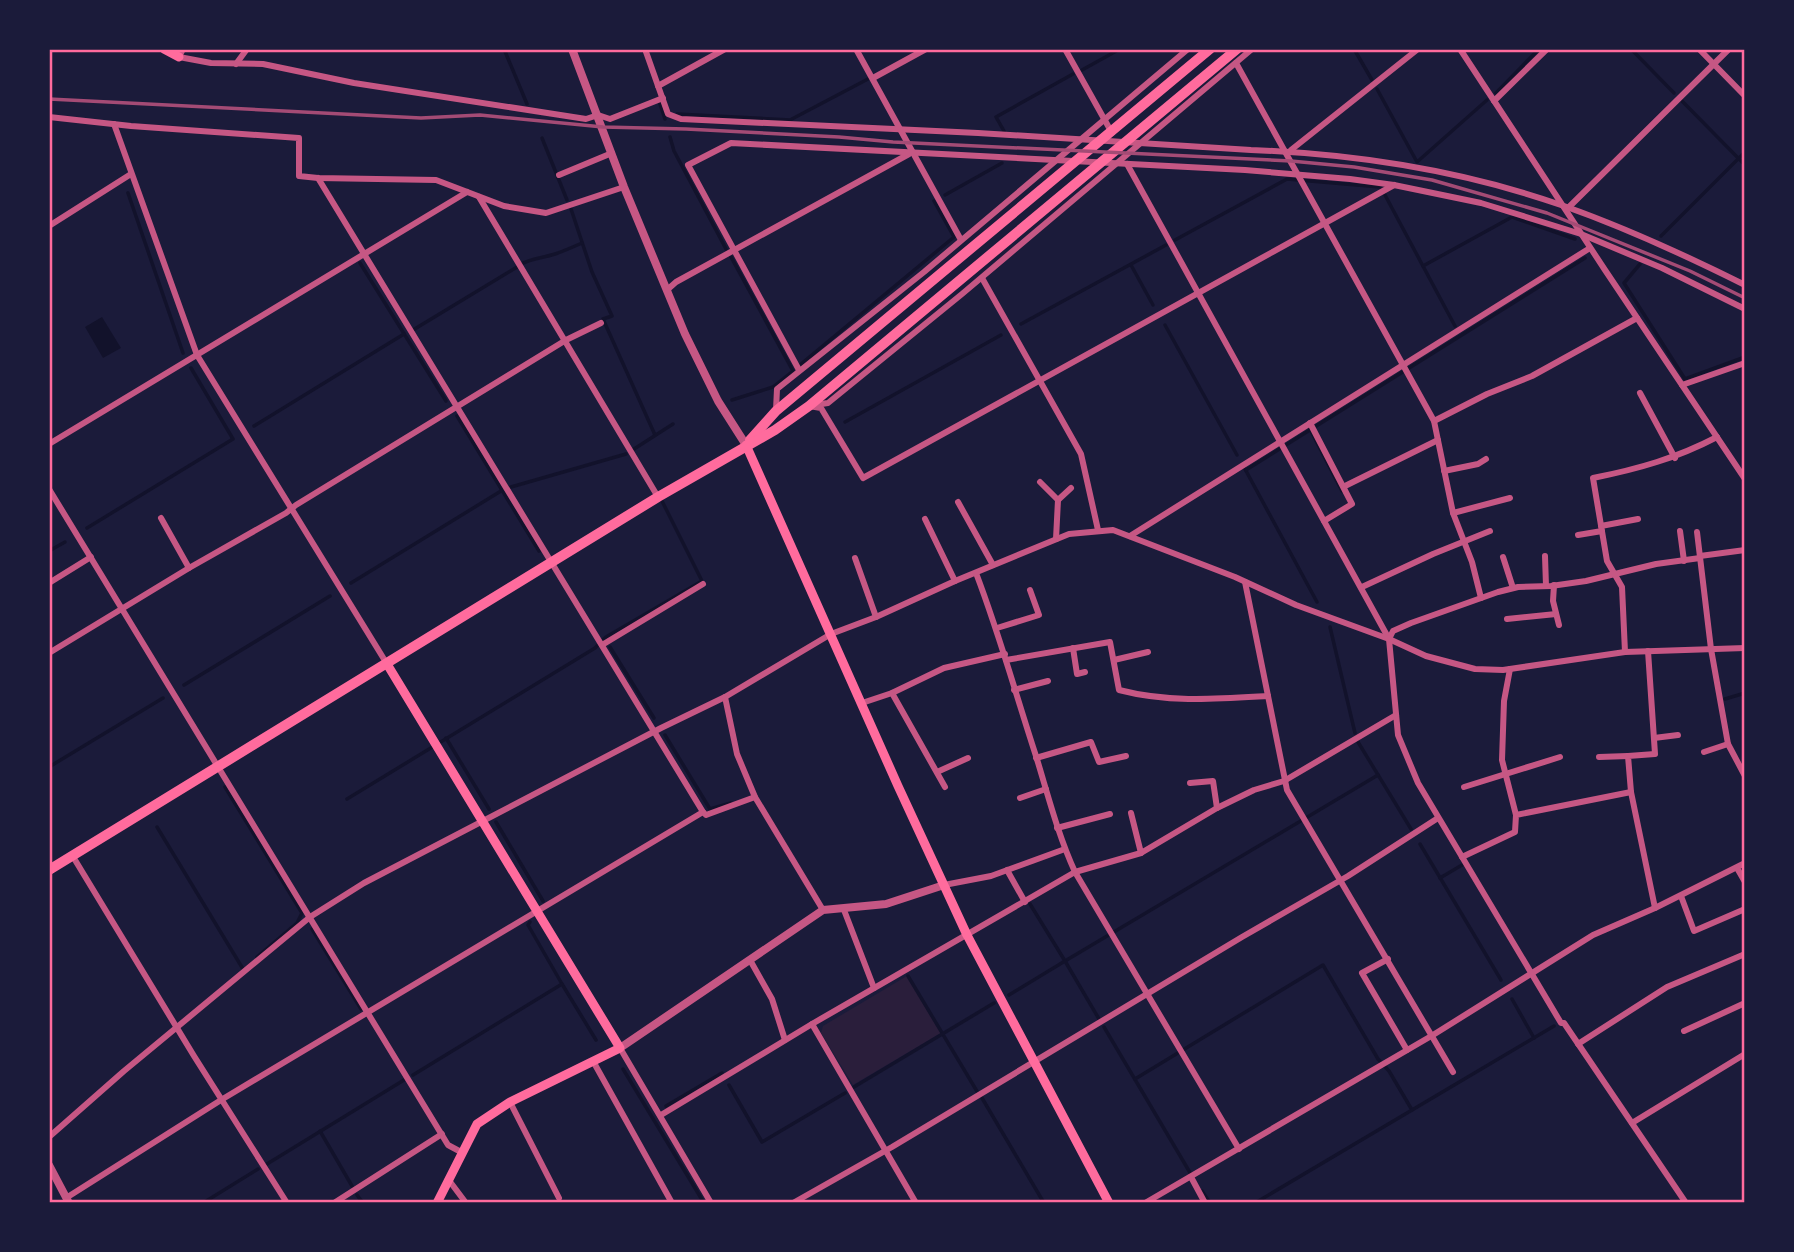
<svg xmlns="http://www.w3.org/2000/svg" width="1794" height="1252" font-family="Roboto,sans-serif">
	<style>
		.green { fill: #2a1e3b }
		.water { fill: #12122b }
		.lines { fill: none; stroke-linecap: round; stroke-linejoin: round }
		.stream { stroke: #12122b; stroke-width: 3.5 }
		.minor { stroke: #c65784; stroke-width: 6 }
		.tertiary { stroke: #c65784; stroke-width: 8 }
		.secondary { stroke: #ff6b9d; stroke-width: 9 }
		.trunk { stroke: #ff6b9d; stroke-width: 10 }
		.rail { stroke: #a44b75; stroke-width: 3.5 }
		.neatline { fill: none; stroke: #ff6b9d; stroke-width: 2.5 }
	</style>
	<rect width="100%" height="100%" fill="#1b1b3a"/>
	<polygon class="green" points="907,976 941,1033 853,1085 821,1033 823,1026"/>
	<polygon class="water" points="102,317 121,348 103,358 85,327"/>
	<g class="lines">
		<g class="stream">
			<polyline points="504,49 527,104"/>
			<polyline points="1354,49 1372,80"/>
			<polyline points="1631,49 1674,93"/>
			<polyline points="1082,70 1120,49"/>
			<polyline points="1377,89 1417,162 1487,100"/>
			<polyline points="1496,93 1539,49"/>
			<polyline points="1682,101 1745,165"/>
			<polyline points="660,104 665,119"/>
			<polyline points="677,114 790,120 868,79"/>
			<polyline points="1004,131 996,117 1073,74"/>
			<polyline points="670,137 674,151 726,249"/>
			<polyline points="542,138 567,200"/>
			<polyline points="128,193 183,353"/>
			<polyline points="945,195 1002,163"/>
			<polyline points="1385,195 1455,326"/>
			<polyline points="571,209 592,272 612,316 603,319 655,435"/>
			<polyline points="1661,236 1745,152"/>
			<polyline points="1175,240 1287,179 1380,187"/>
			<polyline points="731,257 793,371 773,387 732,400"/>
			<polyline points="360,263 446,401"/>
			<path d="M521,264C532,258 543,258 555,254C564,251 573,247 582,243"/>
			<polyline points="1640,264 1624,283 1685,379 1745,357"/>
			<polyline points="1131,265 1153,305"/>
			<polyline points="1423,266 1512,217 1575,239"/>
			<polyline points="1021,324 1166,245"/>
			<polyline points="1165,325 1237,455"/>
			<polyline points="413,330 517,267"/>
			<polyline points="801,364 954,237 934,201"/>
			<polyline points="457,416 539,551"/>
			<polyline points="845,422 1001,335"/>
			<polyline points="254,426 404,334"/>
			<polyline points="1310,429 1342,491"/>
			<polyline points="634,449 673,424"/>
			<polyline points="1245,469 1317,602"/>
			<polyline points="1246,470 1585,258"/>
			<polyline points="511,487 626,454"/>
			<polyline points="87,528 233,439 191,368"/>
			<polyline points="49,551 65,542"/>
			<polyline points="351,583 501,491"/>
			<polyline points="1330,627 1355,733"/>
			<polyline points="610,647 654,718"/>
			<polyline points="184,685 330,596"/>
			<polyline points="1725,699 1745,693"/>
			<polyline points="665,735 710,809 731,803"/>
			<polyline points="446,738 489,809"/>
			<polyline points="1358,742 1411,829"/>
			<polyline points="49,767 163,698"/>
			<polyline points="225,787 302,913 297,923 257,957"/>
			<polyline points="347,799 595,648 606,637 702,581 660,497"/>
			<polyline points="496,822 543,901"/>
			<polyline points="157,827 243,969"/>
			<polyline points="1420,844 1501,980"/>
			<polyline points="1440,878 1462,865"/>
			<polyline points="1030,904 1065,961 1378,775"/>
			<polyline points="530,922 528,925 562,984"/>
			<polyline points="312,929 361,1009"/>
			<polyline points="908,976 978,1093"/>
			<polyline points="1009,995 1065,961 1099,1019"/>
			<polyline points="1512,999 1534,1038"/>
			<polyline points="1104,1027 1192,1176"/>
			<polyline points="623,1069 704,1203"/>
			<polyline points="413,1075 562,984 596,1040"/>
			<polyline points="1135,1079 1323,965 1378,1059 1389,1071 1412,1110"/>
			<polyline points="729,1085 762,1142 845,1093"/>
			<polyline points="854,1087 994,1003"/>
			<polyline points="982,1098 1044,1203"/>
			<polyline points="666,1106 722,1073"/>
			<polyline points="320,1131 352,1186"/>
			<polyline points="267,1164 404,1080"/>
			<polyline points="1202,1191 1210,1203"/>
			<polyline points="357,1195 363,1203"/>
			<polyline points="203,1203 258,1169"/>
			<polyline points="1255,1203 1554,1026"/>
		</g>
		<g class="minor">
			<polyline points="183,49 179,57 211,63 263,64 354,83 586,119 598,115 610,119 663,98"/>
			<path d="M645,49L668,114L681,119L978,133L1251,150C1357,154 1464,171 1564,206C1626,228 1687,256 1745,285"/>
			<polyline points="856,49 961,240"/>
			<polyline points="1065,49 1112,133"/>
			<polyline points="1460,49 1605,270 1745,479"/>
			<polyline points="1699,49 1745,96"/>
			<polyline points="1236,63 1434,421 1453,513 1472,562 1481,598"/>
			<polyline points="236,64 247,49"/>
			<polyline points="873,78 926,49"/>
			<polyline points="658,86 725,49"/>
			<polyline points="1494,101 1547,49"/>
			<polyline points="49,117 131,126 299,138 299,176 318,178 436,180 504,206 546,213 624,187"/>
			<polyline points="114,124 197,355 387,664"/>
			<polyline points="1291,150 1418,49"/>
			<polyline points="1127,164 1389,639 1398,735 1418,783 1561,1023 1564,1023 1686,1203"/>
			<polyline points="559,175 612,153"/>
			<polyline points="318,178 703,812"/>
			<polyline points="479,197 658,497"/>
			<polyline points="1568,208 1729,49"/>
			<polyline points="49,226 131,174"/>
			<polyline points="982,278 1081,454 1098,530"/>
			<polyline points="667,290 676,282 909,154"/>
			<polyline points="799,370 688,165 731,143 1245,170 1350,179 1394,185 1481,203 1581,234 1662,268 1745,309"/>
			<polyline points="1682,385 1745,363"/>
			<polyline points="1640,393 1675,458"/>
			<polyline points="815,405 828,403 962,294 1252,49"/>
			<polyline points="809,406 821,408 863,478 1394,185"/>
			<polyline points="776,410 777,389 924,272 1188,49"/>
			<polyline points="1434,421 1487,394 1532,376 1637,318"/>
			<polyline points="1310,423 1352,504 1324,521"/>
			<polyline points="49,444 467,192"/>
			<polyline points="1444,471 1478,464 1486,459"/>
			<polyline points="1040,482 1058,500 1056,539"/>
			<polyline points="1345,486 1438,440"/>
			<polyline points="49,489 448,1145 461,1152"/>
			<polyline points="1058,500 1071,488"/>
			<polyline points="958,502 993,565"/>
			<polyline points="1453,513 1510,498"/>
			<polyline points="161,518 189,568"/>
			<polyline points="925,519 955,581"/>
			<polyline points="1601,526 1638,519"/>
			<polyline points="1680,531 1684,561"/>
			<polyline points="1697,532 1711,649 1728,744 1745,776"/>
			<polyline points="1578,535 1602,531"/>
			<polyline points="1130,536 1590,248"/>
			<polyline points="1545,556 1546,586"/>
			<polyline points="1700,556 1745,550"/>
			<polyline points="1503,557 1513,588"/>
			<polyline points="855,558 876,617"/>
			<path d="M976,573C999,633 1016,695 1036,756C1048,795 1058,835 1075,872L1239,1149"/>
			<polyline points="1245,582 1287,790 1453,1072"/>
			<polyline points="49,583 91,557"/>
			<polyline points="1554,585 1553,601 1559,625"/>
			<polyline points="1362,587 1433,554 1490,531"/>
			<polyline points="1507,619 1556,614"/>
			<polyline points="997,628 1039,615 1030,590"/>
			<polyline points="1389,639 1393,631 1411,623 1498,592 1518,587 1551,586 1586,581 1656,564 1700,558"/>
			<polyline points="602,645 703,584"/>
			<polyline points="1073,648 1077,674 1085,672"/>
			<polyline points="1648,651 1655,754 1628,756 1631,792 1655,908"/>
			<path d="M1625,652L1622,587L1607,561L1593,478C1638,469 1677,458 1717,437"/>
			<polyline points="49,653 189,568 286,513 296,505 566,340 601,323"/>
			<path d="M1006,660L1110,642L1119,690C1169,703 1217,699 1268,696"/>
			<polyline points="1114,660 1148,652"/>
			<polyline points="1510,669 1504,701 1502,760 1516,815"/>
			<polyline points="1014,690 1048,681"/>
			<polyline points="892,693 945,787"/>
			<polyline points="725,697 737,754 755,797 823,910"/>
			<polyline points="862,703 892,693 944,668 1005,654"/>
			<polyline points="1654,738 1678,735"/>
			<polyline points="1704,752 1728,744"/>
			<polyline points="1599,757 1628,756"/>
			<polyline points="1036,758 1091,742 1099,762 1126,756"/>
			<polyline points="937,772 968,758"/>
			<polyline points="1190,783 1213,781 1217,808"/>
			<polyline points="1464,787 1560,757"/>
			<polyline points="1020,798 1046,789"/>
			<polyline points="1131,813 1141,853"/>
			<polyline points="1057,828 1110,814"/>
			<polyline points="72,855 194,1056 287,1203"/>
			<polyline points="1462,857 1515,832 1516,815 1631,792"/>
			<polyline points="1737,868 1745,882"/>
			<polyline points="1007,870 1025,902"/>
			<polyline points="944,885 991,876 1065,849"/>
			<polyline points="1681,896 1694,931 1745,909"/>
			<polyline points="844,910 874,988"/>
			<polyline points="1388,959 1362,973 1407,1050"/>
			<polyline points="750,960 772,999 785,1040"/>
			<polyline points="812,1024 916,1203"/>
			<polyline points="1684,1031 1745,1003"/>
			<polyline points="1578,1044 1667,987 1745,954"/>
			<polyline points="620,1048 711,1203"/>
			<polyline points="593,1061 672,1203"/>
			<polyline points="510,1102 559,1198"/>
			<polyline points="661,1115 812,1024 1075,872 1141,853 1217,808 1254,790 1284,781 1396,715"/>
			<polyline points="1632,1123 1745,1054"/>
			<polyline points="49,1137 124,1071 310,917 364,883 661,728 725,697 831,634 876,617 955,581 1069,534 1113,530 1235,577 1296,605 1389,639 1426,656 1475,669 1503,670 1625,652 1745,648"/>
			<polyline points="1191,1177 1205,1203"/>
			<polyline points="448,1179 466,1203"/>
			<polyline points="66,1198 221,1100 703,812 706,815 755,797"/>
			<polyline points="334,1203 442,1134"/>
			<polyline points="793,1203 892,1147 1242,937 1348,876 1438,818"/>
			<polyline points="1145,1203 1433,1035 1593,935 1655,908 1745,863"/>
		</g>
		<g class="tertiary">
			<polyline points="572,49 624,187 685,334 718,401 746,445"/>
			<polyline points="620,1048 823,910 886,904 944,885"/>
			<polyline points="49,1165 69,1203"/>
		</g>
		<g class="secondary">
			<polyline points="164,49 179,57"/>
			<polyline points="746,445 898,786 967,935 1109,1203"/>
			<polyline points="387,664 620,1048 510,1102 477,1124 437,1203"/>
		</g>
		<g class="trunk">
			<polyline points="750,440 776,411 1210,49"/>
			<polyline points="49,870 658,497 775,430 809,406 1237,49"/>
		</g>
		<polyline class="rail" points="49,99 421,118 480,115 603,127 686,129 839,137 893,142 1291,161 1354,167 1432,180 1547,213 1690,271 1745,298"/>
	</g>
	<rect width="1794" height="1252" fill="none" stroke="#1b1b3a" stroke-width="102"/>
	<rect x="51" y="51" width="1692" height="1150" class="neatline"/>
</svg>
